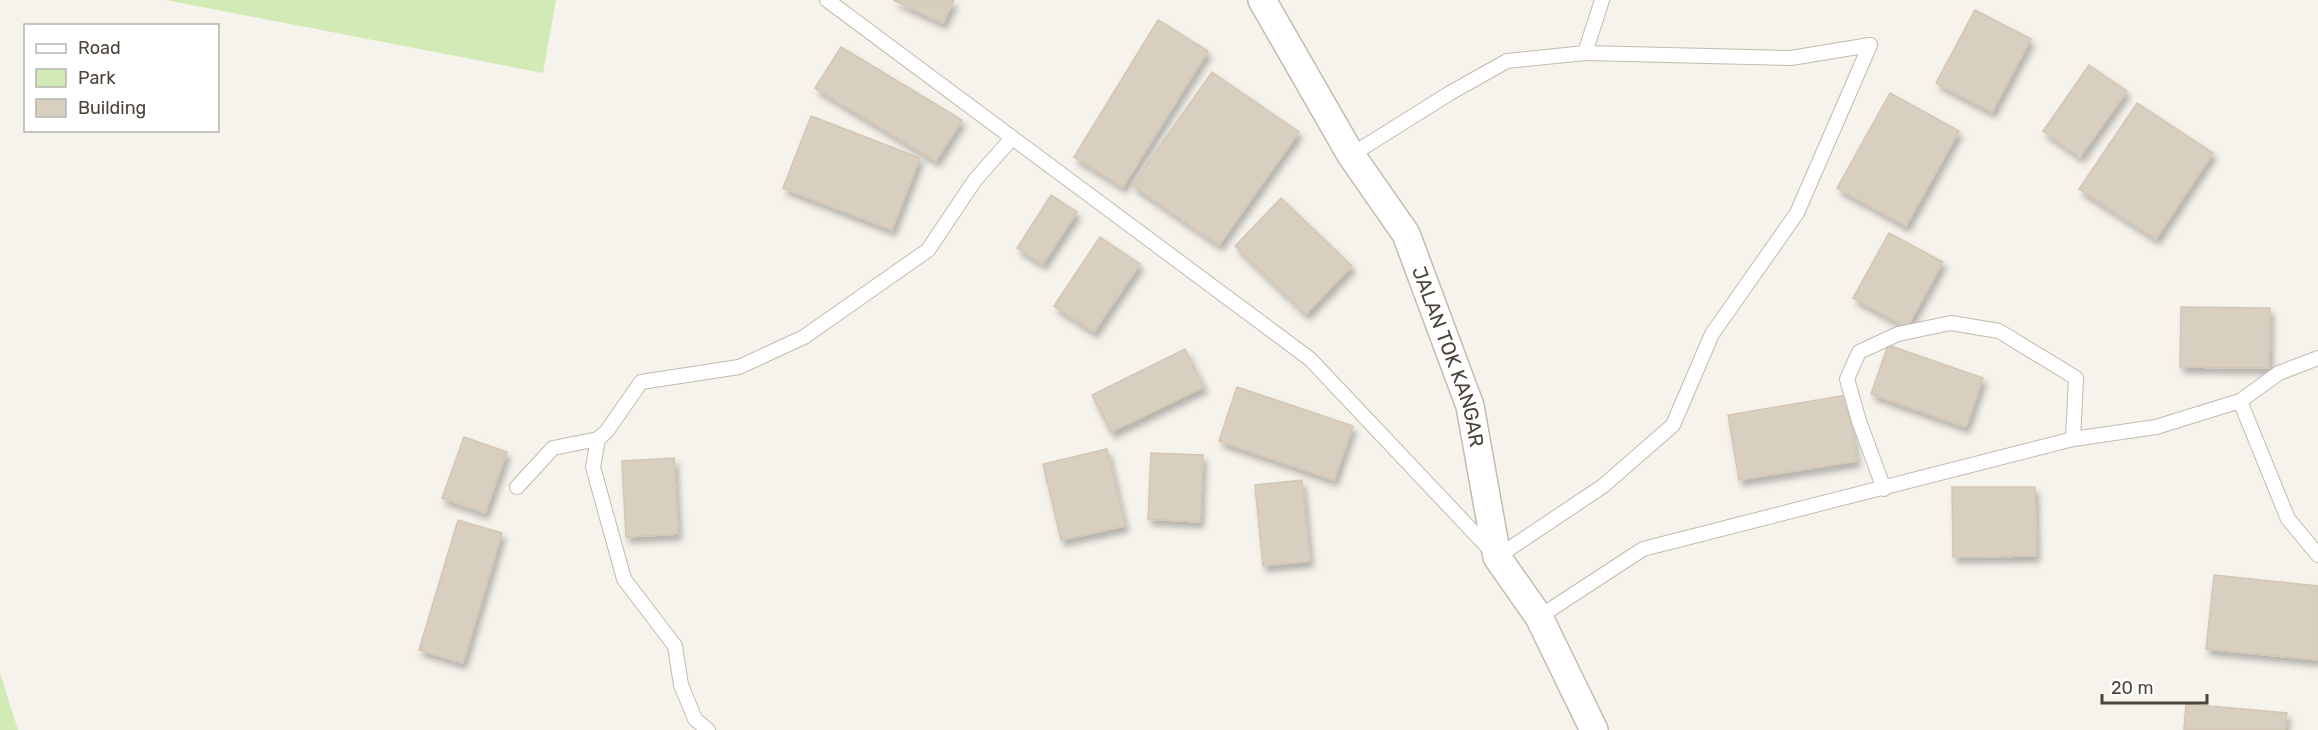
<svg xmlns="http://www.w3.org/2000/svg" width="2318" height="730" font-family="Rubik,sans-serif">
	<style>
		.green { fill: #d2eab5 }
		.building { fill: #d8cfc1; stroke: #d3c7b4; stroke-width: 1.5; filter: url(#shadow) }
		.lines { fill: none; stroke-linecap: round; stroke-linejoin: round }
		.service-casing { stroke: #c2bbae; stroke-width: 16 }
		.minor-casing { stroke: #c2bbae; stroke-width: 30 }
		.service { stroke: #fff; stroke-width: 14 }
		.minor { stroke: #fff; stroke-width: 27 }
		.labels { text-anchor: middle; stroke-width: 6; stroke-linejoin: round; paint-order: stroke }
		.street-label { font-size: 20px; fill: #4b4439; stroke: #fff }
	</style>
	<defs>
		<filter id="shadow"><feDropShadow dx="3.5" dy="6" stdDeviation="3" flood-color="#0004"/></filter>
	</defs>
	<rect width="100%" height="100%" fill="#f6f3ec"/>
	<g class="green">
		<polygon points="166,0 556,0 543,73"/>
		<polygon points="0,673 18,730 0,730"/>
	</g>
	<g class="building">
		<polygon points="893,0 954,0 943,23"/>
		<polygon points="1975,10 2031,39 1992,112 1936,83"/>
		<polygon points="1158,20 1208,51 1123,187 1074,157"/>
		<polygon points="841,47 962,120 936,161 815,88"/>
		<polygon points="2089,65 2127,91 2080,157 2043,131"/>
		<polygon points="1212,72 1299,132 1219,245 1132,185"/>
		<polygon points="1890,93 1959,131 1906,226 1837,188"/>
		<polygon points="2137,103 2213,153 2156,239 2079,189"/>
		<polygon points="811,116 920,158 892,230 783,188"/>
		<polygon points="1051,195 1077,212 1043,264 1017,248"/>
		<polygon points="1281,198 1352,266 1306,314 1235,246"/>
		<polygon points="1889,233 1943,262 1907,327 1853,298"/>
		<polygon points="1100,237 1140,264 1094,332 1054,306"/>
		<polygon points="2181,307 2270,308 2269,368 2180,367"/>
		<polygon points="1888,345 1983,378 1966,427 1871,394"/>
		<polygon points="1185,349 1204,387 1111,432 1092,395"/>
		<polygon points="1237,387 1353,426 1334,480 1219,441"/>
		<polygon points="1846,395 1857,461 1739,480 1728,415"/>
		<polygon points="464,437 507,452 485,513 442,498"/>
		<polygon points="1107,449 1125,526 1061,540 1043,464"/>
		<polygon points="1151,453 1203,455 1200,522 1148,519"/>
		<polygon points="674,458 678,534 626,537 622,461"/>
		<polygon points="1302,480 1310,561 1263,566 1255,485"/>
		<polygon points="1952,487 2035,487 2036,556 1953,557"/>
		<polygon points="458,520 502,533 463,663 419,650"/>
		<polygon points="2214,575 2318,586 2318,660 2206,649"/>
		<polygon points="2186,704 2287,713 2285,730 2184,730"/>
	</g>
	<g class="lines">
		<g class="service-casing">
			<g id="service">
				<polyline points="827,0 1310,359 1497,557 1603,486 1673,425 1712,334 1797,213 1870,45"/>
				<polyline points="1585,53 1791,58 1870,45"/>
				<polyline points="1351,155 1450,93 1507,61 1585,53 1602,0"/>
				<polyline points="2240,401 2288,519 2318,555"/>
				<polyline points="598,439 593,467 624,579 675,646 681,685 695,719 708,730"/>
				<polyline points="2073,439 2156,427 2240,401 2279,373 2318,358"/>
				<polyline points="517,487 553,448 598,439 607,431 641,382 739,367 804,337 928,250 975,180 1012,138"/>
				<polyline points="1539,617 1643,549 2073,439 2076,378 1999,331 1951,323 1898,334 1859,352 1847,379 1859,421 1884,489"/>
			</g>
		</g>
		<g class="minor-casing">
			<g id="minor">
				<path id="s1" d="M1262,0L1351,155L1406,234L1470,406L1497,557L1539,617L1594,730"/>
			</g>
		</g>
		<use href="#service" class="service"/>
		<use href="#minor" class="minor"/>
	</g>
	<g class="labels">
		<g class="street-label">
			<text dy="7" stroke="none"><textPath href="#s1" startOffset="405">JALAN TOK KANGAR</textPath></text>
		</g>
	</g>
	<rect x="24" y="24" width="195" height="108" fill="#ffffff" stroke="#b7b4b0" stroke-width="1.5"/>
	<rect x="36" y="44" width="30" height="9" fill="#ffffff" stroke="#b7b4b0" stroke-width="1.5"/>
	<text x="78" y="54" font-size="18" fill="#4b4439">Road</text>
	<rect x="36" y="69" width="30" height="18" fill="#d2eab5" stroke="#b7b4b0" stroke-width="1.5"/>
	<text x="78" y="84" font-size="18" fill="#4b4439">Park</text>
	<rect x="36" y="99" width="30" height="18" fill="#d8cfc1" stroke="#b7b4b0" stroke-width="1.5"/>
	<text x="78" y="114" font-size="18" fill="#4b4439">Building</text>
	<path d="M2102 694v9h105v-9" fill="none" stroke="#4b4439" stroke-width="3"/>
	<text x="2111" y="694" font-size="18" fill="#4b4439" stroke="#ffffff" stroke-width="4.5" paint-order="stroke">20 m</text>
</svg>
